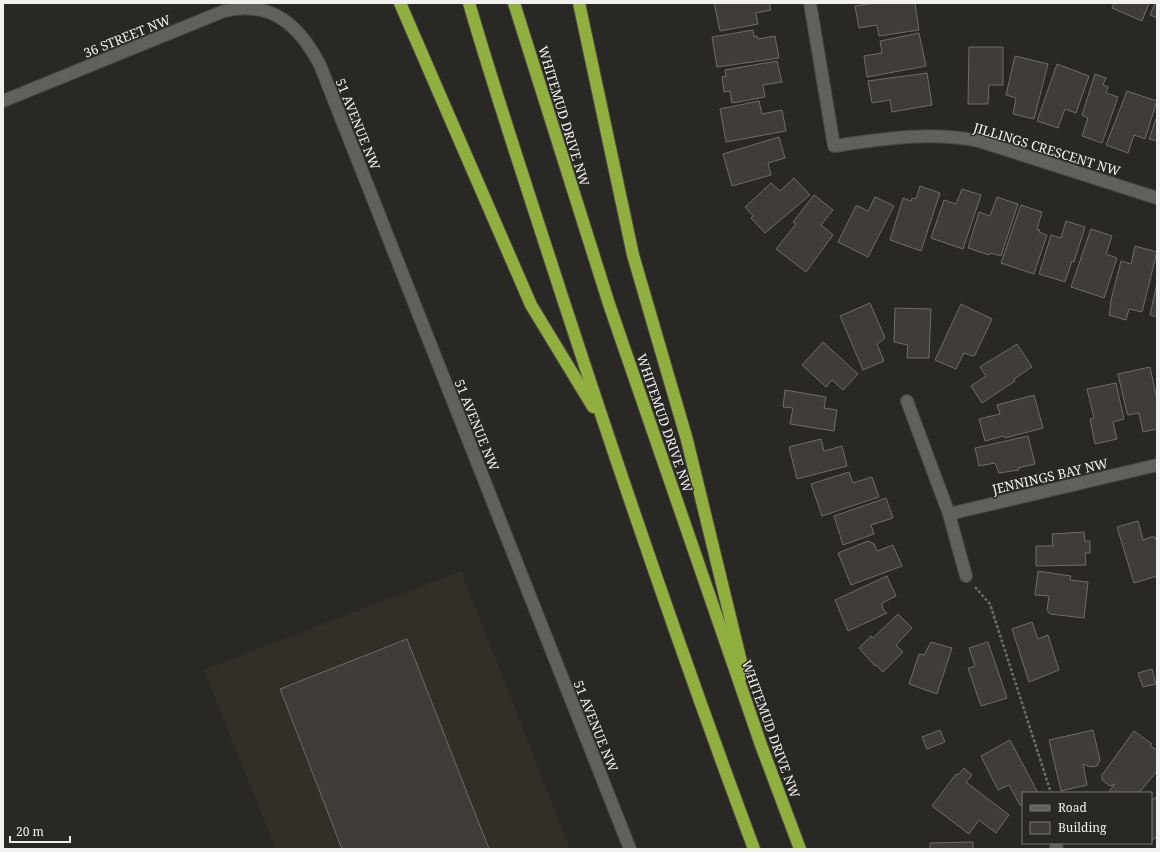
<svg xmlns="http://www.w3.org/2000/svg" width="1160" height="852" font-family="'Noto Serif',serif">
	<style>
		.built { fill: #332f26 }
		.building { fill: #403c3a; stroke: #6f6b68 }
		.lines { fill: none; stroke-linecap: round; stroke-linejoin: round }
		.minor-casing { stroke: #484744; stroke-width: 14 }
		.highway-casing { stroke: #484744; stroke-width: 14 }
		.path { stroke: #6e6c6a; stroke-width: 2.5; stroke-dasharray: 3 2; stroke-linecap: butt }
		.minor { stroke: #61605c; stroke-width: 12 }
		.highway { stroke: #90af3f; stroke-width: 12 }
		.labels { text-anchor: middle; stroke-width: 3; stroke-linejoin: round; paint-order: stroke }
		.street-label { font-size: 13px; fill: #f1f0ee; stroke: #2a2825 }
	</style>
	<rect width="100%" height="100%" fill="#2a2825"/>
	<polygon class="built" points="461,571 570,849 276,849 204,670"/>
	<g class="building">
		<polygon points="714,3 769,3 771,10 756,13 758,24 720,31"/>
		<polygon points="875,3 915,3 919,30 879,36 877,25 859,28 855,6"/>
		<polygon points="1114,3 1149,3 1142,21 1112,8"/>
		<polygon points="1155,3 1157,3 1157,18 1150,15"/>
		<polygon points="753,30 754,37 757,36 758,39 775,36 779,58 717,67 712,37"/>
		<polygon points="919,33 926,66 867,77 864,56 882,53 880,41"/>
		<polygon points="969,47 1003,47 1003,85 989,85 988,104 968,104"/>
		<polygon points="1015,56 1048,64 1034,119 1013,114 1016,98 1006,95"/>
		<polygon points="777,61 782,82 763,85 765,97 732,103 730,91 724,92 722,77 726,76 725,70"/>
		<polygon points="1057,64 1089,76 1076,113 1065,109 1058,128 1037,121"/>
		<polygon points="927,73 932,105 892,112 890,100 872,103 868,81"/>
		<polygon points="1095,74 1106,78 1103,85 1108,87 1106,93 1118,97 1102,143 1082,136 1088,118 1082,115"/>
		<polygon points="1127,91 1157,101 1145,139 1134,135 1128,153 1106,145"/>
		<polygon points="759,101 762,114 782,110 786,131 726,142 720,109"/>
		<polygon points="1157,116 1157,141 1149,139"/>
		<polygon points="779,137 785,158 768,163 771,175 732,186 723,154"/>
		<polygon points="794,178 810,195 765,233 751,218 753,216 745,207 771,183 780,191"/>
		<polygon points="920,186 940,193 921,251 890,240 903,198 911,201 912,198 916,199"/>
		<polygon points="962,189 981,195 963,249 931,238 944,200 956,204"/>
		<polygon points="814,195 833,210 821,225 833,235 806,272 776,249 796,224 793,222"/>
		<polygon points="875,197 894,206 868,257 838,242 856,206 858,206 868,211"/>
		<polygon points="997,197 1018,204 1001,256 990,253 989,255 968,248 979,212 990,216"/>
		<polygon points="1021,205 1042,212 1037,229 1040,230 1039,232 1047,235 1034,274 1001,263"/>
		<polygon points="1066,221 1085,227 1074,262 1072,261 1065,282 1039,274 1051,235 1061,238"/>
		<polygon points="1091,229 1112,236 1106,254 1117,258 1104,298 1071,287"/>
		<polygon points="1135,246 1157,252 1142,312 1129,309 1126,320 1109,315 1111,304 1110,304 1121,261 1131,264"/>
		<polygon points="1157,283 1157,317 1150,315"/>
		<polygon points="870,303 885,338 877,344 884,361 863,370 840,316"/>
		<polygon points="961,304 992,319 975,355 972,356 964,353 956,369 935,360"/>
		<polygon points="895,308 931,309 929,358 907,358 908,345 894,342"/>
		<polygon points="823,342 858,374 843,390 832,380 826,387 802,365"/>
		<polygon points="1017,344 1032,367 1014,379 1015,381 982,403 971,386 986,376 980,367"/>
		<polygon points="1150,367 1157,400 1157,429 1143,432 1139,413 1128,415 1127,413 1118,374"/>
		<polygon points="1116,383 1124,419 1113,422 1117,439 1095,444 1090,419 1094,418 1087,389"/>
		<polygon points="785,390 826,397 824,408 837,410 834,431 790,424 793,408 783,407"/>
		<polygon points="1034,395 1043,428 1005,438 1004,436 985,441 979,419 1000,414 997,405"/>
		<polygon points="1028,436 1035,464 1018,468 1019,470 999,473 995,463 979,466 975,448"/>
		<polygon points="821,439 824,451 842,446 847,466 797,479 789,447"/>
		<polygon points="849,472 853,483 872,477 879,497 822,516 811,484"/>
		<polygon points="886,498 893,518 871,525 874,534 843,545 834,516"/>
		<polygon points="1138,521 1143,540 1151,537 1155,537 1157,543 1157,576 1134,583 1117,527"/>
		<polygon points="1084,532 1085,541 1090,541 1090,553 1085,553 1086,565 1036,566 1036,546 1053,546 1052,534"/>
		<polygon points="868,541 874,544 877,551 893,545 902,566 851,585 838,553"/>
		<polygon points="1038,571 1071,576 1070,580 1088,582 1084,618 1050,614 1047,610 1049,596 1035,595"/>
		<polygon points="887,576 896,596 882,603 883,609 887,613 848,631 835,600"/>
		<polygon points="898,614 912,628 896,645 903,652 883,672 876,665 875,666 859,648 871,636 873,638"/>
		<polygon points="1032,622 1038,639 1048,635 1059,670 1029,682 1012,629"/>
		<polygon points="407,639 489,849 342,849 280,689"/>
		<polygon points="931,642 952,648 937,694 909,684 919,654 924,655"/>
		<polygon points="988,642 1007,698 981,706 968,668 975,666 969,648"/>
		<polygon points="1152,669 1156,684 1143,687 1138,673"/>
		<polygon points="940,730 945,742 927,749 922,737"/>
		<polygon points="1093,730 1100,760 1097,766 1090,767 1083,764 1087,785 1061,791 1049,740"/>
		<polygon points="1134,731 1152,744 1150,746 1157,750 1157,771 1139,793 1108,793 1115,784 1110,786 1102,780 1102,775"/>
		<polygon points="1010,740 1038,793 1023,793 1023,804 1020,805 1009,785 998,790 981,756"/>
		<polygon points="964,768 972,775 966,782 1009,815 996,833 979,820 969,834 932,806 956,774 958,775"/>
		<polygon points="1157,797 1157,837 1151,840 1151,800"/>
		<polygon points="973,842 973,849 930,849 930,843"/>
	</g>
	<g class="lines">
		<g class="minor-casing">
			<g id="minor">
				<path d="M810,3L834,146C883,139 929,131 979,141L1157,198"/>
				<path d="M3,101L224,11C272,0 299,25 320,65L630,849"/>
				<polyline points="907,401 949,514 966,576"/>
				<polyline points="949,514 1157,465"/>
				<polyline points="1056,847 1057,849"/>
			</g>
		</g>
		<g class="highway-casing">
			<g id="highway">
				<polyline points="400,3 531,305 593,407"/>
				<path d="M469,3C497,99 529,194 560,290C621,477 685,664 754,849"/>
				<polyline points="514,3 609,304 761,745 800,849"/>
				<polyline points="579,3 633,255 687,440 744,674"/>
			</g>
		</g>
		<polyline class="path" points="975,587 990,604 1051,793"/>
		<use href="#minor" class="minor"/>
		<use href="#highway" class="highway"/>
	</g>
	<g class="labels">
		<g class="street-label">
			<text transform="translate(127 36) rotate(-22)" y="5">36 STREET NW</text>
			<text transform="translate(564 116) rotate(73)" y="5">WHITEMUD DRIVE NW</text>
			<text transform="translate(358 124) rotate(68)" y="5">51 AVENUE NW</text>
			<text transform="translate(1047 149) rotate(17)" y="5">JILLINGS CRESCENT NW</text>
			<text transform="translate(665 423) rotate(71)" y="5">WHITEMUD DRIVE NW</text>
			<text transform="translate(477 425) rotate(68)" y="5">51 AVENUE NW</text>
			<text transform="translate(1050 476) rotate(-13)" y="5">JENNINGS BAY NW</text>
			<text transform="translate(596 726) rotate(68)" y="5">51 AVENUE NW</text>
			<text transform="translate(771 729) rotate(70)" y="5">WHITEMUD DRIVE NW</text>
		</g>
	</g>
	<rect width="1160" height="852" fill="none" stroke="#f1f0ee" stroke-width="8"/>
	<rect x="1022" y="792" width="130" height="52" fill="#2a2825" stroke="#7a7875"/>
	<rect x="1030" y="805" width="20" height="6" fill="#61605c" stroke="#7a7875"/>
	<text x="1058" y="812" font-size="12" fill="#f1f0ee">Road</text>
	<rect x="1030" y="822" width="20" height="12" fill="#403c3a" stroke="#7a7875"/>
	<text x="1058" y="832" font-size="12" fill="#f1f0ee">Building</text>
	<path d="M10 836v6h60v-6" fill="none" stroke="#f1f0ee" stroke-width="2"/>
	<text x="16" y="836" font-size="12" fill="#f1f0ee" stroke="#2a2825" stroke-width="3" paint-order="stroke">20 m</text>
</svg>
